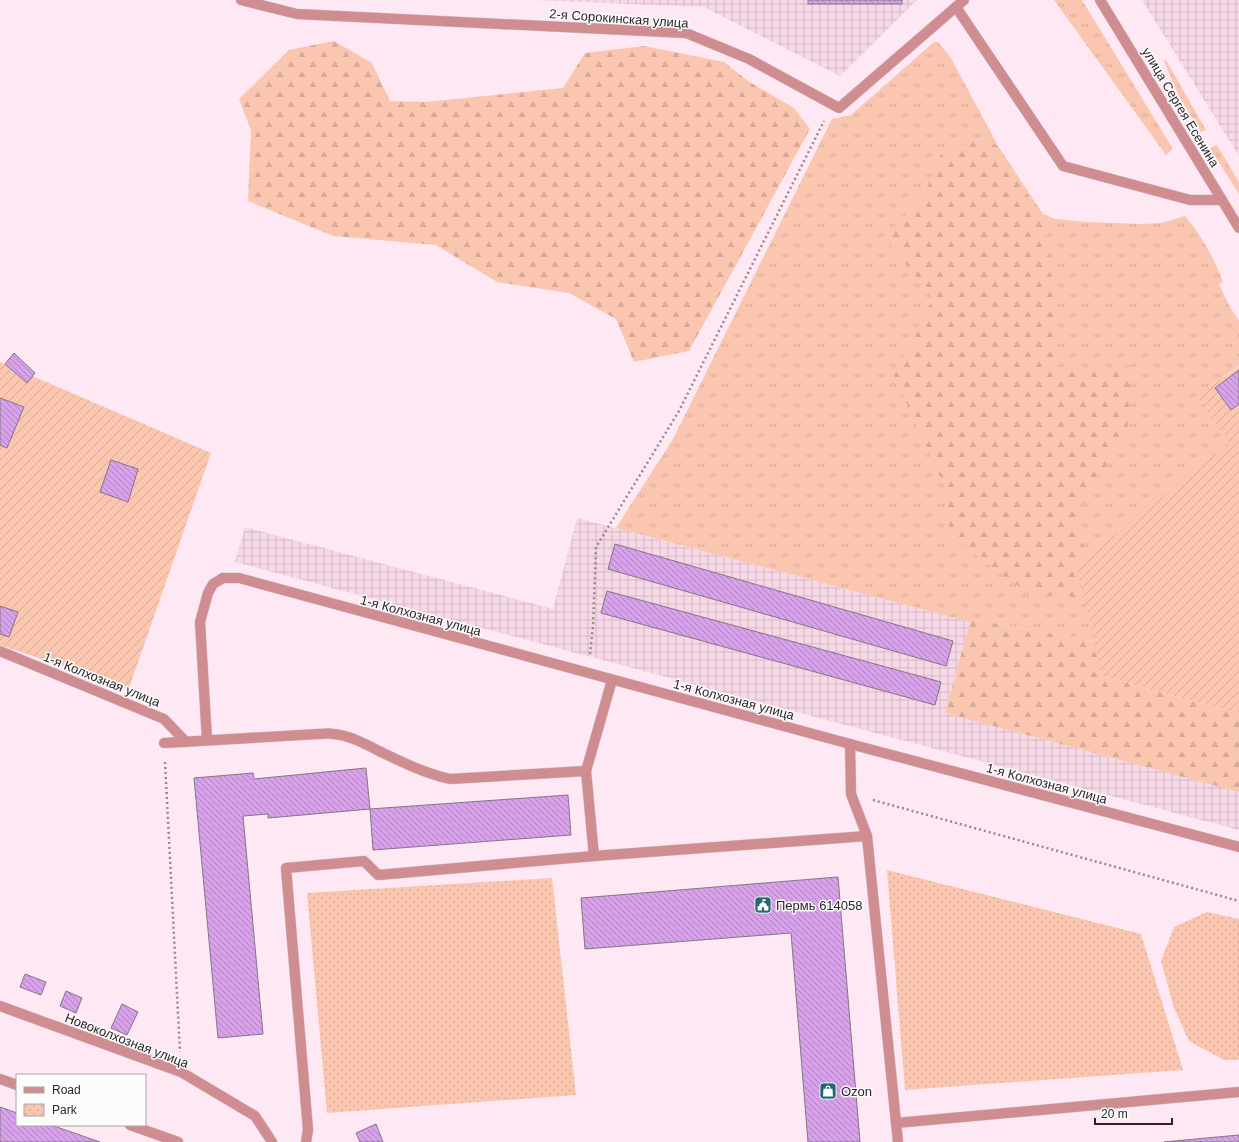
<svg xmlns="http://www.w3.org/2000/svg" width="1239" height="1142" font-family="Arial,sans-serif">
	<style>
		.industrial { fill: url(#industrial-grid) }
		.grass { fill: url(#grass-tufts) }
		.forest { fill: url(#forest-firs) }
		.park { fill: url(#park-dots) }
		.garden { fill: url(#garden-furrows) }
		.building { fill: url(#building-back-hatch); stroke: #827686 }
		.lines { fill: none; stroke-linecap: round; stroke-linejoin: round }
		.service-casing { stroke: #d8c5ce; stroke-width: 11 }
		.minor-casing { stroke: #d8c5ce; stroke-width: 11 }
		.tertiary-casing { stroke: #d8c5ce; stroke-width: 11 }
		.path { stroke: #97888f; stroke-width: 2.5; stroke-dasharray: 2 3; stroke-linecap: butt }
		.service { stroke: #d08d91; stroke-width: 10 }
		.minor { stroke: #d08d91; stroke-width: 10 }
		.tertiary { stroke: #d08d91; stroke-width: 10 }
		.labels { text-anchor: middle; stroke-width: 3; stroke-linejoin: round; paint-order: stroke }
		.street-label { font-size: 13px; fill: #2c2428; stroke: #fcfcfc }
		.poi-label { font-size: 13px; fill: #2c2428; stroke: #fcfcfc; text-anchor: start }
	</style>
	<defs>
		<pattern id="industrial-grid" width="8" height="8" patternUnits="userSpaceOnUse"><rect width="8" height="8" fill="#f6d8e7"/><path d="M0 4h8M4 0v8" fill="none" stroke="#d3b9c6"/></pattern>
		<pattern id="grass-tufts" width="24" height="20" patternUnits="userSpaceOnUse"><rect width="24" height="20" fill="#fbc6af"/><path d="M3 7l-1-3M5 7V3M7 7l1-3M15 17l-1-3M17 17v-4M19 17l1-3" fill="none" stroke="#d7aa97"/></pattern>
		<pattern id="forest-firs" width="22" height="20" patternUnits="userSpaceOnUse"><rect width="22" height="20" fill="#fbc6af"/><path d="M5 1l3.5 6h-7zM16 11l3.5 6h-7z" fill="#d7aa97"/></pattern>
		<pattern id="park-dots" width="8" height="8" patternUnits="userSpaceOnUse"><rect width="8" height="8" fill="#fbc6af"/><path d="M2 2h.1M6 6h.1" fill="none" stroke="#d7aa97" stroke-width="1.8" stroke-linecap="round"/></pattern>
		<pattern id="garden-furrows" width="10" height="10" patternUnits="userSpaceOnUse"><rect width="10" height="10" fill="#fbc6af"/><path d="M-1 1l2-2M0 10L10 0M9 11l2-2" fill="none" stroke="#d7aa97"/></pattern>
		<pattern id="building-back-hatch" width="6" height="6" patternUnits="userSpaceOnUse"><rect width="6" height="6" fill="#d9a0ec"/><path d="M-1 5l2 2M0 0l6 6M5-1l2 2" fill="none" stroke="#b082bf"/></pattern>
	</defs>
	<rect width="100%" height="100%" fill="#fee8f3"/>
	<g class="industrial">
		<polygon points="533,0 917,0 840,76 704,7"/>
		<polygon points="1142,0 1239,0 1239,156"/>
		<polygon points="577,518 970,622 945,713 1239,792 1239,830 235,562 245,527 553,609"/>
	</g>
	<g class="grass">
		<polygon points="1054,0 1082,0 1173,149 1166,155"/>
		<path d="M934,42H938L951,58L998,146L1043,214L1055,219L1086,222L1142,224L1161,223L1185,216C1201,235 1215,259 1223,282L1219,284L1230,307L1239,321V366L1201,392L1239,444L1098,642L972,619L970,622L616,528L673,439L832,119L851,115Z"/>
		<polygon points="1166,60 1206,130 1201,132 1179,96 1164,61"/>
		<polygon points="1217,145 1239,182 1239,194 1210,148"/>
	</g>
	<g class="forest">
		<polygon points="334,41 372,63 390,101 426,102 563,88 585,53 644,46 724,62 748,81 794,108 810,129 689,351 634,362 616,319 569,293 497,282 436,245 333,236 248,201 251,130 239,99 289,50"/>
		<polygon points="982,139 998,146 1045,224 1054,304 1058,367 1086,369 1132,366 1127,432 1069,525 1098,565 1120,601 1028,593 950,536 946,490 894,376 933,298 885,238 925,192 942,152"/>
		<polygon points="972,619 1098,642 1102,676 1239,714 1239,792 945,713 970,622"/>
	</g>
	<g class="park">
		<polygon points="887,870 1141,934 1183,1070 905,1090"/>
		<polygon points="552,878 576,1095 327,1113 307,893"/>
		<polygon points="1207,912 1239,919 1239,1060 1224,1060 1189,1041 1174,1008 1161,961 1174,927"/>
	</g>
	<g class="garden">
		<polygon points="0,362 211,453 129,688 0,645"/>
		<polygon points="1239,367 1239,714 1102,676 1076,566 1230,443 1196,395"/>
	</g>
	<g class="building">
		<rect x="808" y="0" width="94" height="4"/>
		<polygon points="14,353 35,373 27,383 5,364"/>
		<polygon points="1239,370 1239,404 1231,410 1215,388"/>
		<polygon points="0,398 24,407 7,448 0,445"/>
		<polygon points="111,460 138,469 128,502 100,492"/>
		<polygon points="615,544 953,641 946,666 608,569"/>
		<polygon points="607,591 941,682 935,705 601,613"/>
		<polygon points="0,606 18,612 9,637 0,634"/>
		<polygon points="366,768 370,809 268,818 268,814 243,816 263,1034 218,1038 194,778 253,773 254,779"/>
		<polygon points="568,795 571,835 373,850 370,809"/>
		<polygon points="838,877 860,1142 808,1142 791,933 585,949 581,898"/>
		<polygon points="25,974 46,982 41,995 20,987"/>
		<polygon points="66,991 82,998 76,1013 60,1006"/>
		<polygon points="122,1004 138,1012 127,1035 111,1028"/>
		<polygon points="0,1107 17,1113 17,1125 51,1125 100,1142 0,1142"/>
		<polygon points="376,1124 383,1142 360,1142 356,1133"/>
		<polygon points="1239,1135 1239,1142 1164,1142"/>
	</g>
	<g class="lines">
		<g class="service-casing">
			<g id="service">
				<polyline points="956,7 1063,166 1190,200 1222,200"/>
				<polyline points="207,740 200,622 208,593 213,584 223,578"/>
				<path d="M164,743L318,734C323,734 328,733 333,734C349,735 365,744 379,751C402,762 424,773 450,779L586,771"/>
				<polyline points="850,744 851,794 867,836 898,1142"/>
				<polyline points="594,856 586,771 612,680"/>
				<polyline points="0,1079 17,1085"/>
				<polyline points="896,1123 1239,1092"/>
				<polyline points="130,1125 178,1142"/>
				<polyline points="306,1142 308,1130 286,868 364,861 378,875 594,856 867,836"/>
			</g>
		</g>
		<g class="minor-casing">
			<g id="minor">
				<polyline points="241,0 297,14 686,33 749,59 839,108 964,0"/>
				<polyline points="223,578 239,578 850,744 1239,847"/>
				<polyline points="0,651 164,719 186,742"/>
				<polyline points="0,1006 181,1072 255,1116 272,1142"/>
			</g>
		</g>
		<g class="tertiary-casing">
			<polyline id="tertiary" points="1100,0 1239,228"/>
		</g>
		<g class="path">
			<polyline points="590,654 593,626 596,547 679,411 824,121"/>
			<polyline points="165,762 180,1052"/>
			<polyline points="873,800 1239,901"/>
		</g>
		<use href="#service" class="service"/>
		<use href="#minor" class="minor"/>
		<use href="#tertiary" class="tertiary"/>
	</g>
	<defs>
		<g id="civic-square" transform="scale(0.9)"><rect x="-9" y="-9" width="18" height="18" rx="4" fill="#1d6a6f" stroke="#fcfcfc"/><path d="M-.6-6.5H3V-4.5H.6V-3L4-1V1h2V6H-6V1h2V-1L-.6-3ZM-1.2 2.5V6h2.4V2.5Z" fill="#fff"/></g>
		<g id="shop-square" transform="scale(0.9)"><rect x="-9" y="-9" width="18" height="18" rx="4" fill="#1d6a6f" stroke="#fcfcfc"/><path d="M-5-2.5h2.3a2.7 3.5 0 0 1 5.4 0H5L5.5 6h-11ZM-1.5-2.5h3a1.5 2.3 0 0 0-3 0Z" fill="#fff"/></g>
	</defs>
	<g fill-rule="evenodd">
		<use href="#civic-square" x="763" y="905"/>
		<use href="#shop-square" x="828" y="1091"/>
	</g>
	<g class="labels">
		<g class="street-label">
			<text transform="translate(619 18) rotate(4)" y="5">2-я Сорокинская улица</text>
			<text transform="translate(1181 107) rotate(59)" y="5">улица Сергея Есенина</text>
			<text transform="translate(421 615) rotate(15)" y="5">1-я Колхозная улица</text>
			<text transform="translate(102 679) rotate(22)" y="5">1-я Колхозная улица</text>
			<text transform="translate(734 699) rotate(15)" y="5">1-я Колхозная улица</text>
			<text transform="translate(1047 783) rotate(15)" y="5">1-я Колхозная улица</text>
			<text transform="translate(127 1040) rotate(21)" y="5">Новоколхозная улица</text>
		</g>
		<g class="poi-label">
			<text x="776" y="910">Пермь 614058</text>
			<text x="841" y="1096">Ozon</text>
		</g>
	</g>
	<rect x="16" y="1074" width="130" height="52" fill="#fcfcfc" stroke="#a9a6a7"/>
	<rect x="24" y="1087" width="20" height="6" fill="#d08d91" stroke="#a9a6a7"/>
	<text x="52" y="1094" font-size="12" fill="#2c2428">Road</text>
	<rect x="24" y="1104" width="20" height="12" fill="url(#park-dots)" stroke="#a9a6a7"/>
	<text x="52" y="1114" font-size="12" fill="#2c2428">Park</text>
	<path d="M1095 1118v6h77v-6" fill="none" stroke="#2c2428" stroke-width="2"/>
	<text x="1101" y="1118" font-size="12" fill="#2c2428" stroke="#fcfcfc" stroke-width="3" paint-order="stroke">20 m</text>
</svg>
